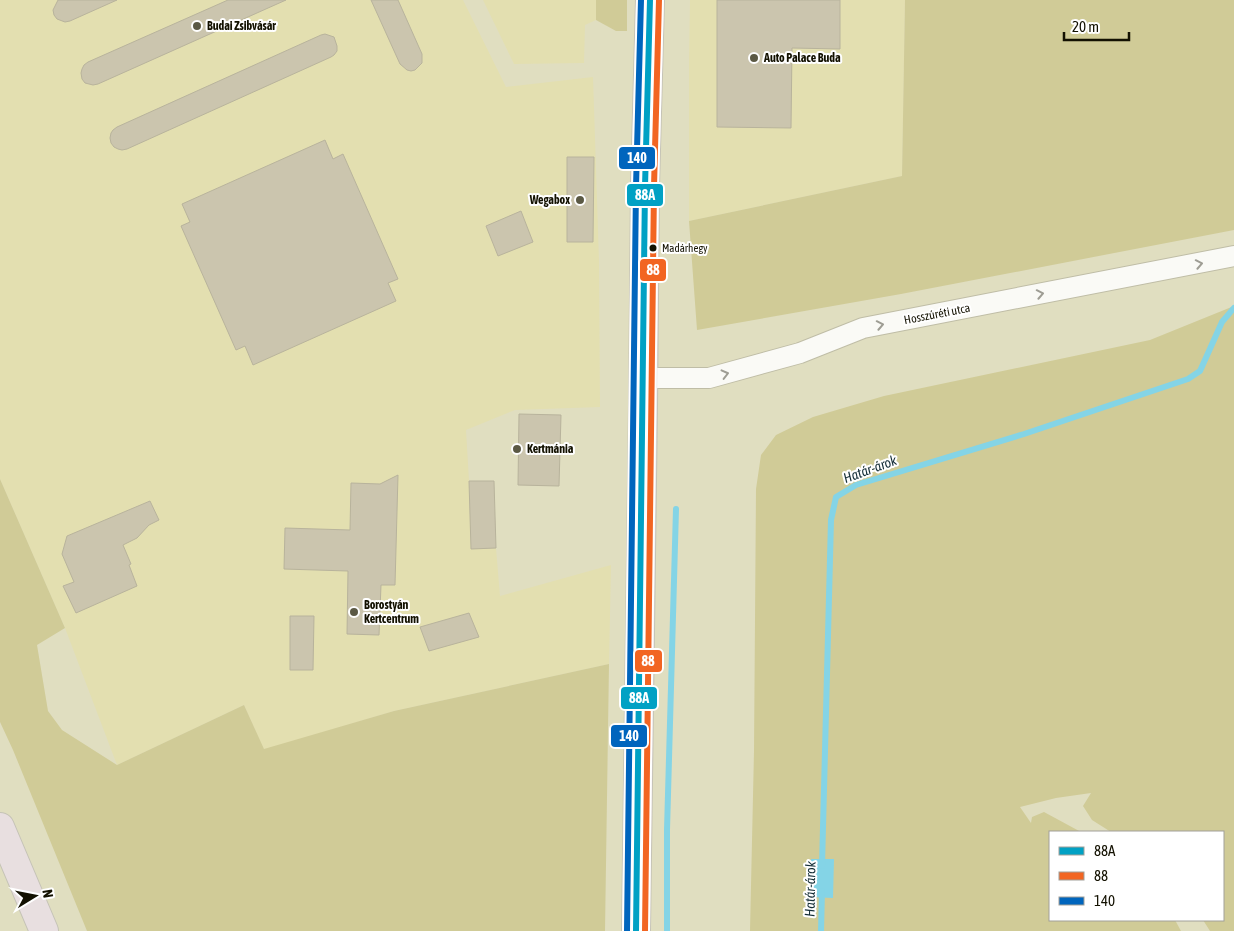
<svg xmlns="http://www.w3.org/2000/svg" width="1234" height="931" font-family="'Asap Condensed',sans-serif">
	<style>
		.built { fill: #e3dfb0 }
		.green { fill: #d0cb97 }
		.water { fill: #84d4e6 }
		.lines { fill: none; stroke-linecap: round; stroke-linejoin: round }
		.stream { stroke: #84d4e6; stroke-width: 6 }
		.building { fill: #cbc5ae; stroke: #b8b39c }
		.minor-casing { stroke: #bfbda6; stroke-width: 22 }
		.primary-casing { stroke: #c5c3b6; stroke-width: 30 }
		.minor { stroke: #fafaf6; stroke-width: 20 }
		.primary { stroke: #e8dfe0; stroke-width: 28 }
		.bus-1-casing { stroke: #fff; stroke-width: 10 }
		.bus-2-casing { stroke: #fff; stroke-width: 10 }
		.bus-3-casing { stroke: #fff; stroke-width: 10 }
		.bus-1 { stroke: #01a1c4; stroke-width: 6 }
		.bus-2 { stroke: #f26522; stroke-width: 6 }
		.bus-3 { stroke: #0065bd; stroke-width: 6 }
		.oneway { stroke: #9e9d94 }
		.poi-dot { fill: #5b5944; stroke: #fff; stroke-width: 2 }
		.bus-dot { fill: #131101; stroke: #fff; stroke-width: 2 }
		.labels { text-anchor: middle; stroke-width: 4; stroke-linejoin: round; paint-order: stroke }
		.bus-label { font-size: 11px; fill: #131101; stroke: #fff; text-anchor: start }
		.poi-label { font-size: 12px; font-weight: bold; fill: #131101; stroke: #fff; text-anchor: start }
		.street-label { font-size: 12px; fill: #131101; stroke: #fff }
		.water-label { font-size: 14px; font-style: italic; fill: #152e37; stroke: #fff }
		.line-badge { stroke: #fff; stroke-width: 2 }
		.badge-label { font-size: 14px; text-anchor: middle; font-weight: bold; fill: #fff }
	</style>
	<rect width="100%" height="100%" fill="#e0dec0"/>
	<g class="built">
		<polygon points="0,0 463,0 506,87 593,77 599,261 600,407 515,410 466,430 469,481 493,481 496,548 500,596 611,565 609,664 394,711 264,750 244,705 117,765 65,628 0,479"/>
		<polygon points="483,0 596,0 596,20 585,25 584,63 514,64"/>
		<polygon points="690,0 905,0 902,176 689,221 689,61"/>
	</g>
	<g class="green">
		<polygon points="596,0 627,0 627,31 616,31 596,20"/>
		<polygon points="905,0 1234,0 1234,230 901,294 697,330 689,221 902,176"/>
		<polygon points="1234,306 1234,931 1210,931 1203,920 1223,920 1223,832 1111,832 1092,820 1083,806 1091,793 1056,798 1020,807 1031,823 1032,817 1044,812 1081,832 1050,832 1050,920 1175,920 1181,931 750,931 754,751 756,489 761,455 776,435 813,417 884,396 1150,340"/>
		<polygon points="0,479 65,628 37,645 48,711 62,730 117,765 244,705 264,749 394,711 609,664 605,931 87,931 13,750 0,722"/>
	</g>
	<polygon class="water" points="811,859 834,859 833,898 810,897"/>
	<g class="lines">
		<g class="stream">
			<polyline points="822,866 831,520 836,497 856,485 1024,434 1188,379 1200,371 1222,322 1234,308"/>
			<polyline points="667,931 667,830 676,509"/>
			<polyline points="821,931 822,891"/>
		</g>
	</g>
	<g class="building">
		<polygon points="58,0 117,0 70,21 65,22 57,19 54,15 53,10"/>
		<polygon points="228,0 286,0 98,84 93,85 85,83 82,79 81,73 82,69 84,65 88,62"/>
		<polygon points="371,0 398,0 422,54 422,63 415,70 411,71 407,70 400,64"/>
		<polygon points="717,0 840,0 840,49 792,48 791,128 717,127"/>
		<polygon points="325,34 334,37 337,46 337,51 334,55 331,57 127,149 122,150 118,149 114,147 111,143 110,138 111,133 113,130 117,127 321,35"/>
		<polygon points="325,140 333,159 343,154 398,279 388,283 396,301 253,365 245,346 236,350 181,226 190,222 182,204"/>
		<polygon points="567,157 594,157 593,242 567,242"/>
		<polygon points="521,211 533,242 498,256 486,226"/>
		<polygon points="519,414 561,415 559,486 518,485"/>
		<polygon points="398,475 395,585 381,585 379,635 347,634 348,571 284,569 285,528 350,530 351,483 380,484"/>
		<polygon points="469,481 494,481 496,548 471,549"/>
		<polygon points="150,501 159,520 149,525 137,538 123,545 131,564 129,565 137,586 76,613 63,586 74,582 62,554 67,536"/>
		<polygon points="469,613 479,637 429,651 420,627"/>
		<polygon points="290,616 314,616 313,670 290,670"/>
	</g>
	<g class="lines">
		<g class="minor-casing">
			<polyline id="minor" points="644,378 709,378 800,353 863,328 1234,256"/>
		</g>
		<g class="primary-casing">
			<g id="primary">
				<polyline points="0,827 44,931"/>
				<polyline points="636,931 643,406 645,187 650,0"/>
			</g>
		</g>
		<use href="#minor" class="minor"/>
		<use href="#primary" class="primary"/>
		<g class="bus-1-casing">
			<polyline id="bus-1" points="636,931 645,187 650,0"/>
		</g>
		<g class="bus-2-casing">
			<polyline id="bus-2" points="645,931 654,187 659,0"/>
		</g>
		<g class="bus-3-casing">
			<polyline id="bus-3" points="627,931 636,187 641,0"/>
		</g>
		<use href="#bus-1" class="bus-1"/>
		<use href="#bus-2" class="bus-2"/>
		<use href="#bus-3" class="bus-3"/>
	</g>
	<defs><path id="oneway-chevron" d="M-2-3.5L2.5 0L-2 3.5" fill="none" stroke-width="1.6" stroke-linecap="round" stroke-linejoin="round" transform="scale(1.25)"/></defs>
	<g class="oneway">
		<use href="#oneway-chevron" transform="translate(1199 264) rotate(-11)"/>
		<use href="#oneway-chevron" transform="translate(1040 294) rotate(-11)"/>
		<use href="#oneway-chevron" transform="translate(880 325) rotate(-11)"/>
		<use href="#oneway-chevron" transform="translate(725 374) rotate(-14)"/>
	</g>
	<g class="poi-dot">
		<circle cx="197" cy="26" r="5"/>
		<circle cx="754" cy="58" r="5"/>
		<circle cx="580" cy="200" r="5"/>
		<circle cx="517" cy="449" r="5"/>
		<circle cx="354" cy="612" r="5"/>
	</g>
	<circle class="bus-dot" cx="653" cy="248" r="4.5"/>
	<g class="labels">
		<g class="bus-label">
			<text x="662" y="252">Madárhegy</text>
		</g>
		<g class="poi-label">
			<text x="207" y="30">Budai Zsibvásár</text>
			<text x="764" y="62">Auto Palace Buda</text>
			<text x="570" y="204" text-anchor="end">Wegabox</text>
			<text x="527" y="453">Kertmánia</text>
			<text x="364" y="609">Borostyán<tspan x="364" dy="14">Kertcentrum</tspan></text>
		</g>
		<g class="street-label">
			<text transform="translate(937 314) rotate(-11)" y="4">Hosszúréti utca</text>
		</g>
		<g class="water-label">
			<text transform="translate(870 469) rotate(-20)" y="5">Határ-árok</text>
			<text transform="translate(810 889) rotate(-89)" y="5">Határ-árok</text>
		</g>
	</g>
	<g class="line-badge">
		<rect x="618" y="146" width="38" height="24" rx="5" fill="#0065bd"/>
		<rect x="626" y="183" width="38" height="24" rx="5" fill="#01a1c4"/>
		<rect x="639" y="258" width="28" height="24" rx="5" fill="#f26522"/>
		<rect x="634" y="649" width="29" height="24" rx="5" fill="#f26522"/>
		<rect x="620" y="686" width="38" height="24" rx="5" fill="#01a1c4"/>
		<rect x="610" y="724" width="38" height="24" rx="5" fill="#0065bd"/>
	</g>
	<g class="badge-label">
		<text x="637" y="163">140</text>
		<text x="645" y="200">88A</text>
		<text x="653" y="275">88</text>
		<text x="648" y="666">88</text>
		<text x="639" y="703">88A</text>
		<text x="629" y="741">140</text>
	</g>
	<rect x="1049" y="831" width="175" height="90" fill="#ffffff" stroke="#a1a099"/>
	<rect x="1059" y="847" width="25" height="8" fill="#01a1c4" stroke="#a1a099"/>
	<text x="1094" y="856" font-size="15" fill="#131101">88A</text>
	<rect x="1059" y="872" width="25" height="8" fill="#f26522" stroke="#a1a099"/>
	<text x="1094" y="881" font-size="15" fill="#131101">88</text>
	<rect x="1059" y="897" width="25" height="8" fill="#0065bd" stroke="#a1a099"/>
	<text x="1094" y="906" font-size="15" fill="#131101">140</text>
	<g transform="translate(35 896) rotate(80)" stroke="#ffffff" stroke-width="4" paint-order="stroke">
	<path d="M0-4L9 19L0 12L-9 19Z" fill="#131101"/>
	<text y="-8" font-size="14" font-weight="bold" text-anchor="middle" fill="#131101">N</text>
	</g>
	<path d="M1064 32v8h65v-8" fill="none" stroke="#131101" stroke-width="2.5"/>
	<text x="1072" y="32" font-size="15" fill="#131101" stroke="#ffffff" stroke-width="4" paint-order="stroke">20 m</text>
</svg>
